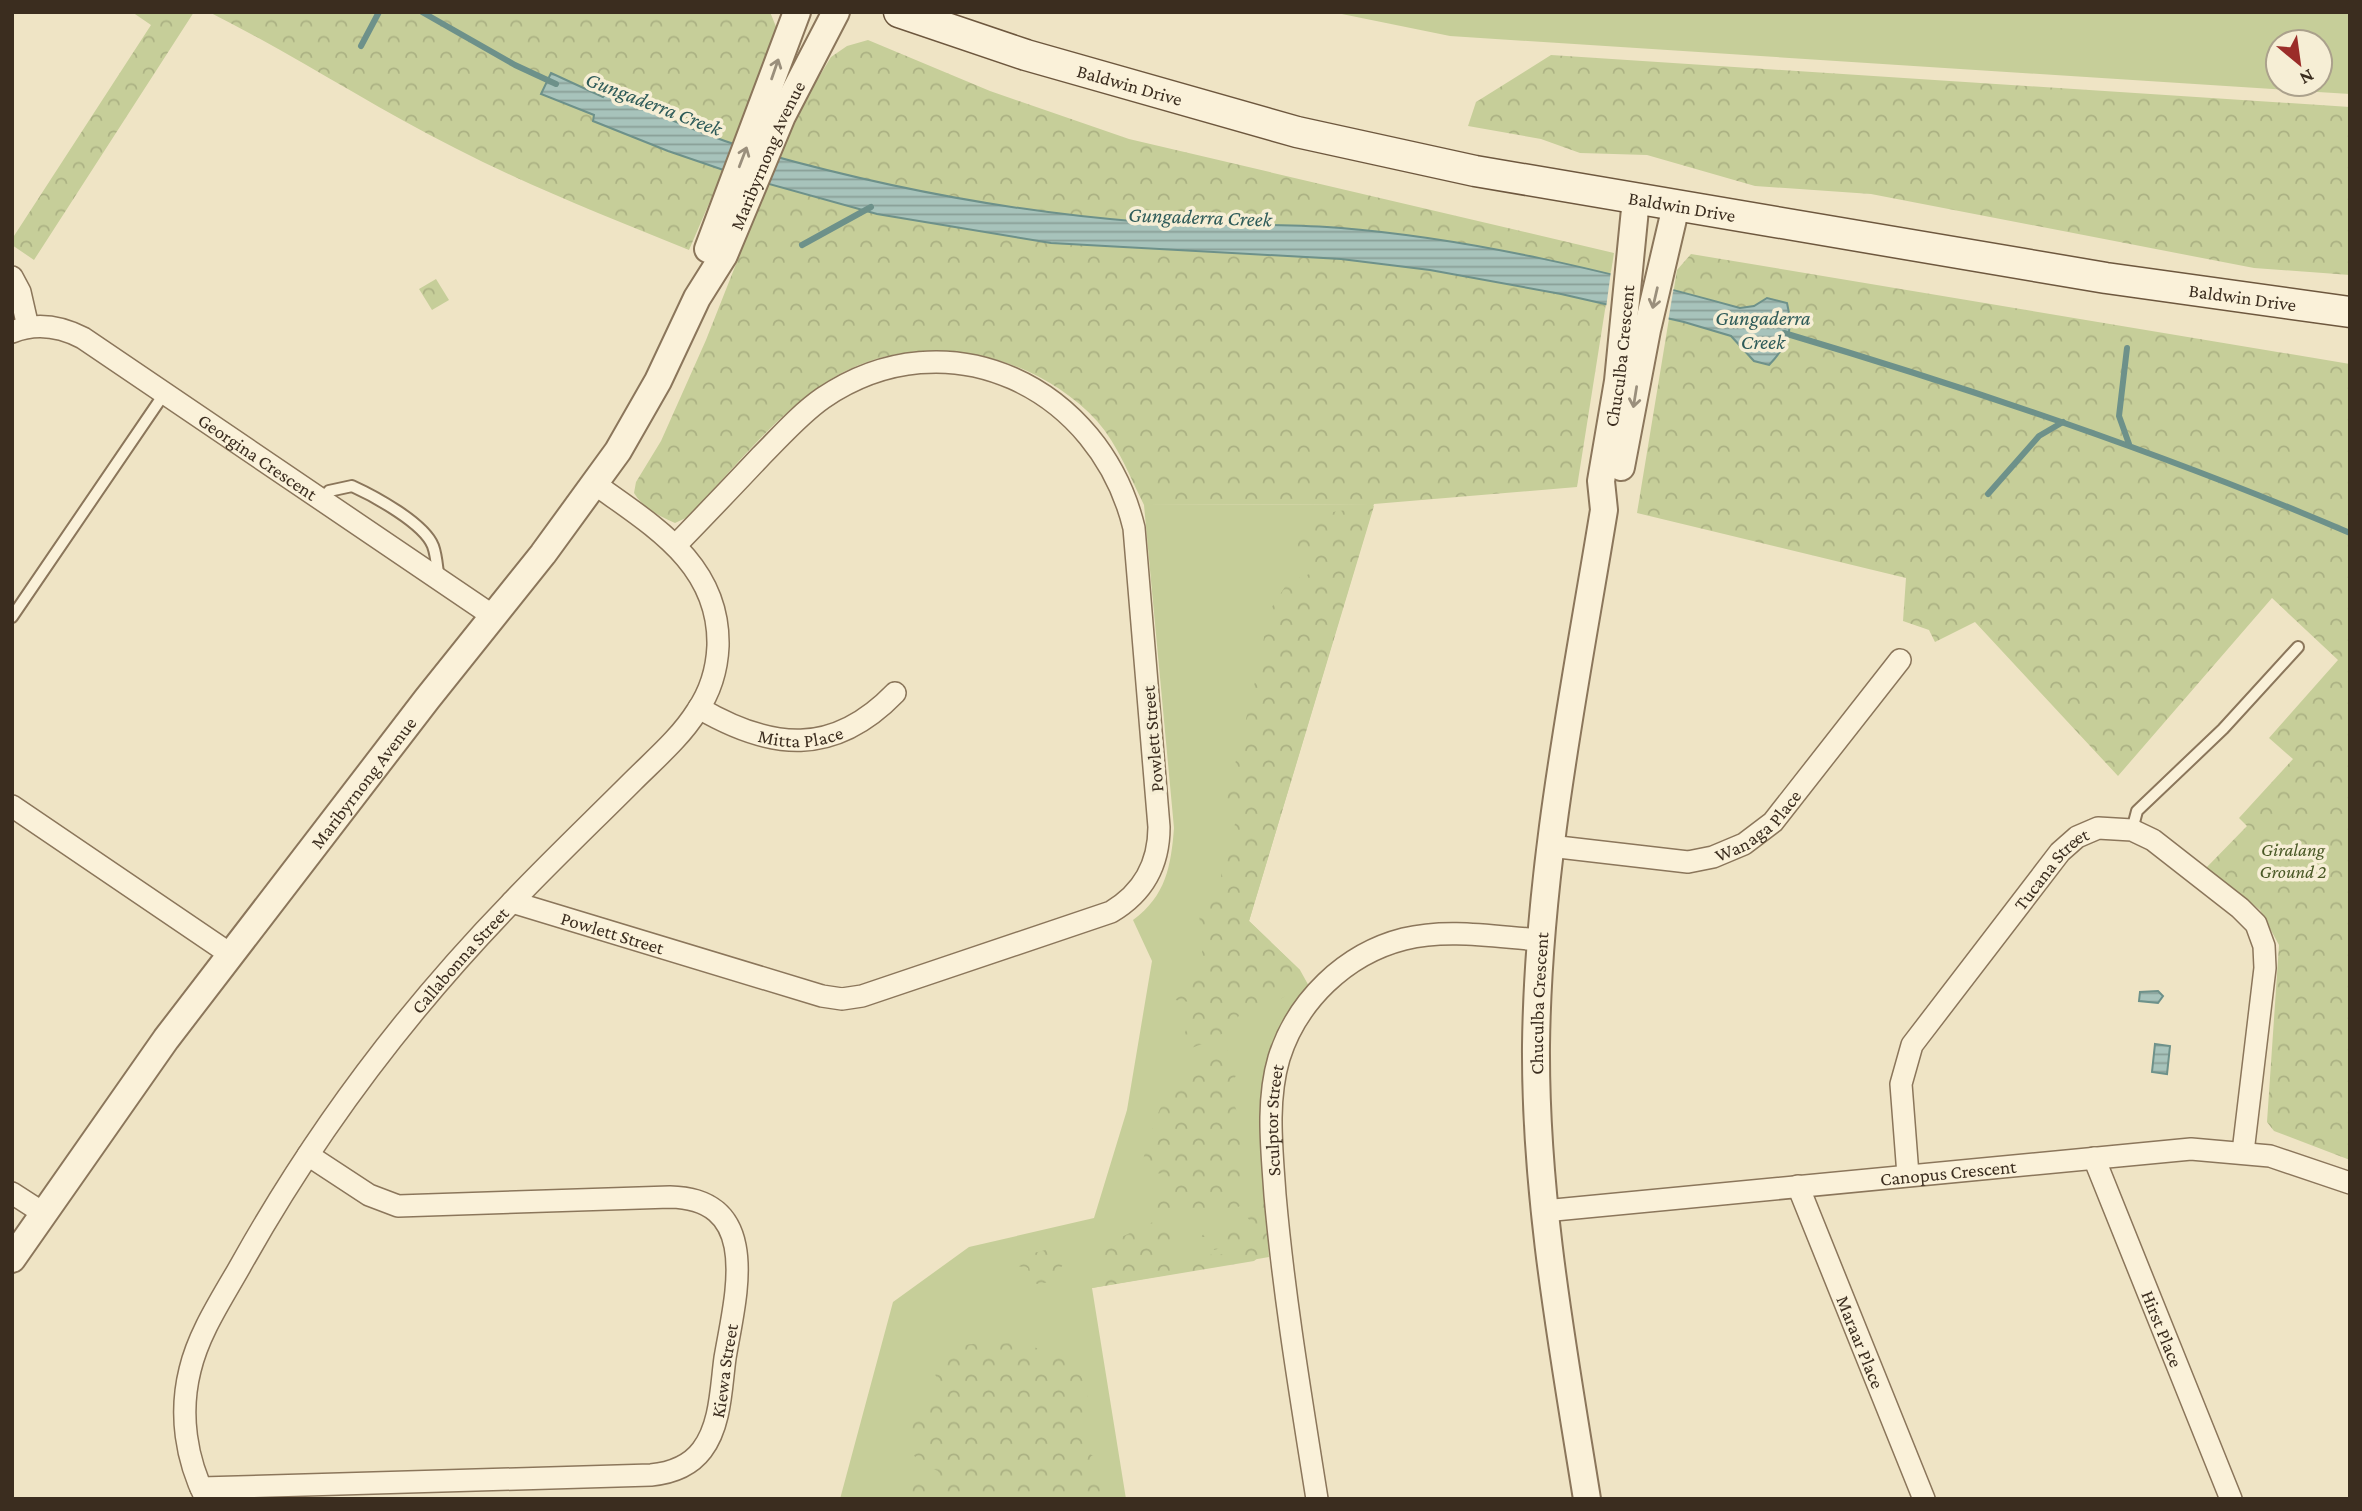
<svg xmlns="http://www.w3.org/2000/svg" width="2362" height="1511" font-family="'Crimson Pro',serif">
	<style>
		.grass { fill: #c6ce99; fill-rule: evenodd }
		.forest { fill: url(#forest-crowns) }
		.water { fill: url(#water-rules); stroke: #6d918a; stroke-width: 2 }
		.pier { fill: #efe4c5 }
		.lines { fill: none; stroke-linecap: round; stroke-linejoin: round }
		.stream { stroke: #6d918a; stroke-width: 6 }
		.service-casing { stroke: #8b765b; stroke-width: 14 }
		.minor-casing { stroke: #8b765b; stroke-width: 24 }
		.tertiary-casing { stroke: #8b765b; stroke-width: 30 }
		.secondary-casing { stroke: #6d573e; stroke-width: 33 }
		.service { stroke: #faf1d9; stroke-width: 10 }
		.minor { stroke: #faf1d9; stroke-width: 21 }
		.tertiary { stroke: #faf1d9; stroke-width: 26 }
		.secondary { stroke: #faf1d9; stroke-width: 30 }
		.oneway { stroke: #9a8f7c }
		.labels { text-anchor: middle; stroke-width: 7; stroke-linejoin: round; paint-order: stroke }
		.street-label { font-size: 19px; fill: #3b2d1f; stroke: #f6eed5 }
		.park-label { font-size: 19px; font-style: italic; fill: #495825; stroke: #f6eed5 }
		.water-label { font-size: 21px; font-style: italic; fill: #2e5b59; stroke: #f6eed5 }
	</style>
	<defs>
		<pattern id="forest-crowns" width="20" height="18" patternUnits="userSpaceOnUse" patternTransform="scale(1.75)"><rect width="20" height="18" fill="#c6ce99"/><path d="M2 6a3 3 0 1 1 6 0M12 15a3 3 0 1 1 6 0" fill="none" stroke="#abb183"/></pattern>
		<pattern id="water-rules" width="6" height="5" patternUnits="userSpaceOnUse" patternTransform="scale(1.75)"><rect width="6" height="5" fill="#a7c3bb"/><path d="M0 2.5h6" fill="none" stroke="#899f97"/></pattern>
	</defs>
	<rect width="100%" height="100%" fill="#efe4c5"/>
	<g class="grass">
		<path d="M1332,12H2350V94L1450,36ZM2278,42H2320V84H2278Z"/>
		<path d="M1374,504L1249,921L1300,970L1310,988L1264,1081L1260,1122L1269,1257L1092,1288L1126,1499H840L893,1302L969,1247L1094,1218L1127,1110L1152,961L1133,920C1166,896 1171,866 1174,828L1144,505Z"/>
	</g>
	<g class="forest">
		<polygon points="132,12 194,12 34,260 12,245 12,239 151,25"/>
		<path d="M209,12H770L777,29L752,104L689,250C610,218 531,187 455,148C371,106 293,54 209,12Z"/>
		<path d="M868,40L990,91L1129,139L1614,253L1577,487L1374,504L1144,505C1130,477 1118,445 1097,421C1029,348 910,326 825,383C772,418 731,472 688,517L675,523C659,516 643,508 634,493L636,482L661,441L706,340L793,120L831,57L847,46Z"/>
		<polygon points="1551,55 2350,107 2350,275 2254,268 1871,194 1755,186 1647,155 1580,153 1541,139 1468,126 1476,102"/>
		<polygon points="1691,254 2350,364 2350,1160 2274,1131 2267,1122 2279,945 2260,910 2206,868 2247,826 2239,818 2293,759 2269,738 2338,660 2272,598 2118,776 1975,622 1935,642 1929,630 1903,621 1906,578 1637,513 1677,270"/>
		<polygon points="436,279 449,300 432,310 419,289"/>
		<path d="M1374,506L1249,921L1300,970L1295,989L1249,1021L1241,1012C1229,1035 1210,1042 1185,1050L1184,1035L1197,1003L1175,1000L1182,978L1203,962L1199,913L1219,884L1237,816L1224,810L1260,661L1268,613L1288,582L1315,572L1294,566L1301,527L1312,515Z"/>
		<path d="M1226,1049C1248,1069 1229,1077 1233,1099C1234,1106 1238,1113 1240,1120C1246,1147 1244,1176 1244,1203L1228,1214L1221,1205L1207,1218L1188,1214L1185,1206L1184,1209L1161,1213L1153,1201L1167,1173L1149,1174L1140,1170C1155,1122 1167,1059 1226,1049Z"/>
		<polygon points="1257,1196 1266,1200 1269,1249 1254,1261 1092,1288 1091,1281 1103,1273 1099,1259 1109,1243 1155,1221 1165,1223 1178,1248 1160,1256 1156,1266 1205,1255 1229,1254 1245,1248 1238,1243 1214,1250 1212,1241 1219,1237 1201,1237 1207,1230 1240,1232 1251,1222 1242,1211"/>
		<polygon points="1061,1246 1065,1262 1050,1282 1037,1284 1029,1278 1028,1268 1017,1266 1022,1256"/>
		<path d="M1009,1343C1044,1347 1086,1357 1088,1401C1088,1418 1083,1434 1083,1450L1097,1458L1105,1499H903L901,1492L914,1481L941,1496L938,1471L919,1463L908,1446L914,1411L940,1385L933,1370C959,1337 969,1345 1009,1343Z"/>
	</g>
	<g class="water">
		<path d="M551,73L603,97L607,92C657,114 707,137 759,152C883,187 1014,212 1143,222C1208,227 1275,222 1341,228C1475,239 1610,272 1740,308L1754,306L1767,298L1787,303C1794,330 1788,345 1769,365L1754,361L1731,336L1684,322L1561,294L1430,270L1341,259L1051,243L877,214L744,177L668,151L593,121L594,115L541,94Z"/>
		<polygon points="2158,991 2163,996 2158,1003 2139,1001 2140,992"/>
		<polygon points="2155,1044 2170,1046 2167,1074 2152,1072"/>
	</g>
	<polygon class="pier" points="1611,271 1674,286 1668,322 1606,308"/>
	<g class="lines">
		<g class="stream">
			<polyline points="422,12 515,65 556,84"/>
			<polyline points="361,46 379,12"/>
			<polyline points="802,245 871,207"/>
			<path d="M1784,333C1976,390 2165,454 2350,533"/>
			<polyline points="2127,348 2119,416 2129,444"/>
			<polyline points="1988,494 2039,436 2063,422"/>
		</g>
		<g class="service-casing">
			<g id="service">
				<path d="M321,500L329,491L352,486C374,496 424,523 433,546C437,557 437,569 439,580"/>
				<polyline points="12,617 164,394"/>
				<polyline points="2132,830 2137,811 2223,729 2298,647"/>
			</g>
		</g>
		<g class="minor-casing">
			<g id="minor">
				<polyline points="12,277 20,292 28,327"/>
				<path id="s1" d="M12,332C37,322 60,326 83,338L493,616"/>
				<path id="s2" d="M699,708C771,750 833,757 895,693"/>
				<polyline points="12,806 230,954"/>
				<path id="s3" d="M1550,846L1688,862L1713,857L1744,844L1773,822L1900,660"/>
				<path id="s4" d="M512,902L822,996L842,999L862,996L1111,912C1143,893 1159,864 1159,827L1134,528C1100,387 948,313 823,398C800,414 781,436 761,456C733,486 705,515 677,544"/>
				<path id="s5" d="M2094,1158L2231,1499"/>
				<path id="s6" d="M1908,1175L1901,1084L1912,1045L2060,852L2077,837L2098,828L2132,830L2153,840L2240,908L2256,924L2264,946L2265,968L2243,1152"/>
				<path id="s7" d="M1798,1186L1924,1499"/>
				<polyline points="12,1193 43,1213"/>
				<path id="s8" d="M1544,1211L2191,1149L2270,1156L2350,1183"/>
				<path id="s9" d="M201,1488L651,1475C671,1473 690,1466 702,1450C721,1425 721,1387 725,1358C735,1298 764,1199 670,1197L398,1206L369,1195L308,1155"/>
				<path id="s10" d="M206,1499C186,1459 179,1414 190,1370C199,1332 223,1297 242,1263C316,1131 408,1009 513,901C552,860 593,821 633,781C655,759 680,738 697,711C710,692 717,669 718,646C720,564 653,526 595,484"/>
				<path id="s11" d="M1317,1499C1301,1398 1284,1297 1275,1195C1272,1150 1266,1102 1279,1058C1297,1001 1345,954 1404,939C1448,928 1496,937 1541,940"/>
			</g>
		</g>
		<g class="tertiary-casing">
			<g id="tertiary">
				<polyline points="708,249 797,12"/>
				<polyline points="1621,467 1647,330 1676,206"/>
				<path id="s12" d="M12,1259L166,1039L427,699L543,554L618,451L658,381L697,298L724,255L782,116L836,12"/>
				<path id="s13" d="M1587,1499C1563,1349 1535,1199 1536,1046C1538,866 1575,688 1604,510L1601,481L1618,381L1636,199"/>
			</g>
		</g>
		<g class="secondary-casing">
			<g id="secondary">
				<path id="s14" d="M899,12L1026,55L1297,132L1475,171L2106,278L2350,312"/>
			</g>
		</g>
		<use href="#service" class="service"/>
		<use href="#minor" class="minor"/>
		<use href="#tertiary" class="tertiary"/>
		<use href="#secondary" class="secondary"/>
	</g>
	<defs><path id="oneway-shaft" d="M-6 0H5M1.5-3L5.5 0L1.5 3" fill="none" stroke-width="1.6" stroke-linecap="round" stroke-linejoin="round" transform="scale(1.75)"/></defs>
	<g class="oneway">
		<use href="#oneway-shaft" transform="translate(775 69) rotate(-71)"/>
		<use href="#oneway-shaft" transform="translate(743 157) rotate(-69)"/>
		<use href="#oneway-shaft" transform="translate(1655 298) rotate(103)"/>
		<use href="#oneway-shaft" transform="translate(1635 397) rotate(99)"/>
	</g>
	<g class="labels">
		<g class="street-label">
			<text dy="7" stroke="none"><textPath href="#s14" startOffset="242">Baldwin Drive</textPath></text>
			<text dy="7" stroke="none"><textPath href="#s12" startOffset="1342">Maribyrnong Avenue</textPath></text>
			<text dy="7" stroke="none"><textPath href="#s14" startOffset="808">Baldwin Drive</textPath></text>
			<text dy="7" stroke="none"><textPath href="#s14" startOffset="1376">Baldwin Drive</textPath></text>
			<text dy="7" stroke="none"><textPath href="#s13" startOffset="1153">Chuculba Crescent</textPath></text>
			<text dy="7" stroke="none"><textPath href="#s1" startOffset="285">Georgina Crescent</textPath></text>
			<text dy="7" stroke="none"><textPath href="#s2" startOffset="108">Mitta Place</textPath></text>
			<text transform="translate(1152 739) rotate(-95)" y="7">Powlett Street</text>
			<text dy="7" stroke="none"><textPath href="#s12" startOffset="592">Maribyrnong Avenue</textPath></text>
			<text dy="7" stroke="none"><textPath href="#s3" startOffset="220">Wanaga Place</textPath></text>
			<text dy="7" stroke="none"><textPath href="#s6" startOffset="357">Tucana Street</textPath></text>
			<text dy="7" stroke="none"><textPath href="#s4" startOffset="105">Powlett Street</textPath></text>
			<text dy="7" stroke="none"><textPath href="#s10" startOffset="626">Callabonna Street</textPath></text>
			<text dy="7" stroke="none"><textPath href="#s13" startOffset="499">Chuculba Crescent</textPath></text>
			<text dy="7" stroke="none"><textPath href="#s11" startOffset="382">Sculptor Street</textPath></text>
			<text dy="7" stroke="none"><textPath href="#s8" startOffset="406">Canopus Crescent</textPath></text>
			<text dy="7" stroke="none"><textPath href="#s5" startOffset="184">Hirst Place</textPath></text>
			<text dy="7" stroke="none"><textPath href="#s7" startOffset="168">Maraar Place</textPath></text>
			<text dy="7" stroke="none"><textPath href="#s9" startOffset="592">Kiewa Street</textPath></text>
		</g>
		<g class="park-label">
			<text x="2293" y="856">Giralang<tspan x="2293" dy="22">Ground 2</tspan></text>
		</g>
		<g class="water-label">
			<text transform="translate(654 104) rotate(21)" y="7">Gungaderra Creek</text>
			<text transform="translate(1200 217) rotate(2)" y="7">Gungaderra Creek</text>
			<text x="1763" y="325">Gungaderra<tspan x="1763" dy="24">Creek</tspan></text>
		</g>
	</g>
	<rect width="2362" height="1511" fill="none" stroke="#3b2d1f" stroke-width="28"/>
	<g transform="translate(2299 63) rotate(151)"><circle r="33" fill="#f6eed5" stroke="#aba18c" stroke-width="2"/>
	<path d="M0-5L12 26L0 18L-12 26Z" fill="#9b2d29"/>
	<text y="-10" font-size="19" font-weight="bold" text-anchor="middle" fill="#3b2d1f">N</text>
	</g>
</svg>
